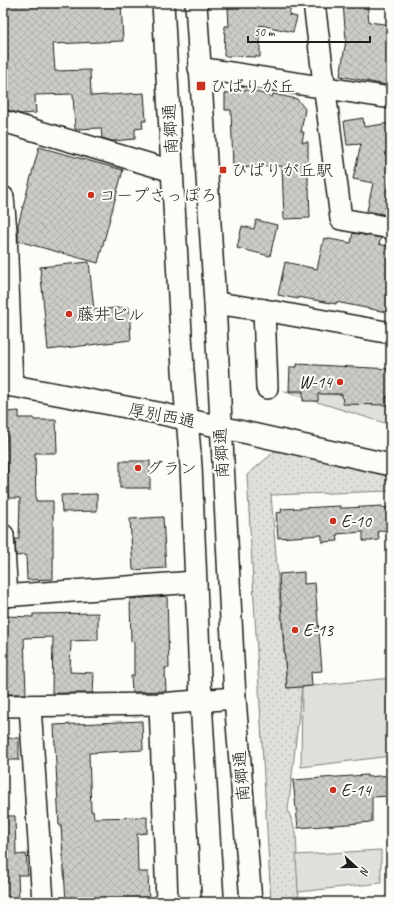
<svg xmlns="http://www.w3.org/2000/svg" width="394" height="905" font-family="Caveat,'Klee One',sans-serif">
	<style>
		.grass { fill: url(#grass-dots); stroke: #7e7e7c }
		.green { fill: #e0dfdb; stroke: #7e7e7c }
		.building { fill: url(#building-cross-hatch); stroke: #1c1c1c }
		.lines { fill: none; stroke-linecap: round; stroke-linejoin: round }
		.minor-casing { stroke: #1c1c1c; stroke-width: 24 }
		.minor { stroke: #fdfcf7; stroke-width: 21 }
		.poi-dot { fill: #c8321e; stroke: #fdfcf7; stroke-width: 1.5 }
		.labels { text-anchor: middle; stroke-width: 4; stroke-linejoin: round; paint-order: stroke }
		.poi-label { font-size: 17px; fill: #1c1c1c; stroke: #fdfcf7; text-anchor: start }
		.street-label { font-size: 17px; fill: #1c1c1c; stroke: #fdfcf7 }
	</style>
	<defs>
		<pattern id="grass-dots" width="8" height="8" patternUnits="userSpaceOnUse"><rect width="8" height="8" fill="#e0dfdb"/><path d="M2 2h.1M6 6h.1" fill="none" stroke="#c0bfbb" stroke-width="1.8" stroke-linecap="round"/></pattern>
		<pattern id="building-cross-hatch" width="8" height="8" patternUnits="userSpaceOnUse"><rect width="8" height="8" fill="#cccbc8"/><path d="M0 0l8 8M0 8l8-8" fill="none" stroke="#afaeab"/></pattern>
	</defs>
	<rect width="100%" height="100%" fill="#fdfcf7"/>
	<filter id="ink" filterUnits="userSpaceOnUse"><feTurbulence type="fractalNoise" baseFrequency=".025" numOctaves="2"/><feDisplacementMap in="SourceGraphic" scale="8" xChannelSelector="R" yChannelSelector="G"/><feConvolveMatrix kernelMatrix="1 2 1 2 8 2 1 2 1" color-interpolation-filters="sRGB"/></filter>
	<g filter="url(#ink)">
		<polygon class="grass" points="279,448 391,471 391,491 271,495 287,688 302,687 288,810 296,832 299,902 271,902 247,475"/>
		<g class="green">
			<polygon points="282,391 391,398 391,425"/>
			<polygon points="391,678 391,756 301,767 302,687"/>
			<polygon points="381,850 381,883 298,892 296,855"/>
		</g>
		<g class="building">
			<polygon points="3,3 121,3 123,41 53,44 55,71 90,70 91,96 144,93 146,121 142,121 143,128 135,129 135,139 112,141 102,138 101,128 75,129 73,94 35,95 36,113 21,114 7,110 3,42"/>
			<polygon points="232,3 292,3 289,15 297,17 293,32 260,25 260,57 224,56 225,26 229,26 228,7 232,7"/>
			<polygon points="343,3 367,3 369,22 391,25 391,86 340,76 346,40"/>
			<polygon points="236,90 251,90 272,97 273,94 297,99 305,109 301,132 304,132 302,142 308,142 308,188 309,188 310,218 284,219 282,166 233,168 231,110 225,110 225,93 236,93"/>
			<polygon points="363,118 364,127 391,123 391,161 388,172 391,174 387,191 390,192 388,200 391,201 391,203 388,215 367,211 373,183 353,179 361,144 347,145 344,121"/>
			<polygon points="39,147 123,170 98,263 18,241 18,225"/>
			<polygon points="256,220 277,225 270,256 237,248 242,226 254,229"/>
			<polygon points="353,233 381,238 379,244 391,247 391,313 336,302 336,304 298,297 298,299 278,295 285,262 317,269 324,238 351,243"/>
			<polygon points="89,262 94,310 129,307 131,340 48,350 40,267"/>
			<polygon points="297,364 391,369 391,397 386,397 387,405 343,404 342,394 318,394 318,401 303,401 303,391 289,391 290,367 297,367"/>
			<polygon points="19,411 19,418 34,418 34,420 56,420 57,453 35,453 36,501 53,501 53,579 27,580 26,555 16,556 15,539 19,539 20,498 8,498 6,412"/>
			<rect x="120" y="461" width="30" height="27"/>
			<polygon points="97,494 97,511 62,512 61,495"/>
			<polygon points="340,506 340,508 346,508 382,506 382,508 388,507 390,530 378,531 379,540 370,541 363,541 363,532 337,534 338,541 322,542 322,535 278,538 276,513 282,512 281,509"/>
			<polygon points="163,517 166,568 133,570 130,519"/>
			<polygon points="304,572 304,584 315,583 322,671 311,672 312,686 287,688 279,574"/>
			<polygon points="167,596 169,668 165,668 166,691 132,692 131,676 134,676 134,641 131,642 130,599"/>
			<polygon points="98,613 98,640 71,641 70,672 94,673 93,693 52,693 53,637 24,638 26,694 6,694 3,652 4,616 33,617 33,614"/>
			<polygon points="142,721 143,750 89,753 91,811 93,811 94,818 147,817 147,833 137,834 138,872 148,872 149,902 66,902 61,825 59,825 54,725"/>
			<rect x="3" y="738" width="16" height="22"/>
			<polygon points="367,775 367,777 391,775 391,796 372,797 372,822 298,828 293,780"/>
			<polygon points="3,816 15,816 16,855 26,854 28,875 18,875 19,899 3,900"/>
		</g>
		<g class="lines">
			<g class="minor-casing">
				<g id="minor">
					<polyline points="163,3 183,370 191,466 201,701 213,902"/>
					<polyline points="196,3 215,303 235,698 251,902"/>
					<polyline points="314,3 341,219 391,228"/>
					<polyline points="199,68 391,98"/>
					<polyline points="3,121 172,171"/>
					<polyline points="3,197 6,231 12,386"/>
					<polyline points="215,303 264,310 391,333"/>
					<polyline points="264,310 267,388"/>
					<polyline points="3,384 158,413 391,465"/>
					<polyline points="3,535 7,596"/>
					<polyline points="3,596 195,582"/>
					<polyline points="160,704 167,902"/>
					<polyline points="3,706 160,704 235,698"/>
					<polyline points="30,706 43,902"/>
				</g>
			</g>
			<use href="#minor" class="minor"/>
		</g>
	</g>
	<g class="poi-dot">
		<rect x="196" y="81" width="10" height="10" rx="2"/>
		<rect x="219" y="166" width="8" height="8" rx="2"/>
		<circle cx="91" cy="195" r="4"/>
		<circle cx="69" cy="314" r="4"/>
		<circle cx="340" cy="382" r="4"/>
		<circle cx="138" cy="468" r="4"/>
		<circle cx="333" cy="521" r="4"/>
		<circle cx="295" cy="630" r="4"/>
		<circle cx="333" cy="790" r="4"/>
	</g>
	<g class="labels">
		<g class="poi-label">
			<text x="210" y="92">ひばりが丘</text>
			<text x="231" y="176">ひばりが丘駅</text>
			<text x="99" y="201">コープさっぽろ</text>
			<text x="77" y="320">藤井ビル</text>
			<text x="332" y="388" text-anchor="end">W-14</text>
			<text x="146" y="474">グラン</text>
			<text x="341" y="527">E-10</text>
			<text x="303" y="636">E-13</text>
			<text x="341" y="796">E-14</text>
		</g>
		<g class="street-label">
			<text transform="translate(170 129) rotate(-93)" y="6">南郷通</text>
			<text transform="translate(162 415) rotate(11)" y="6">厚別西通</text>
			<text transform="translate(221 453) rotate(-93)" y="6">南郷通</text>
			<text transform="translate(241 776) rotate(-95)" y="6">南郷通</text>
		</g>
	</g>
	<rect width="394" height="905" fill="none" stroke="#fdfcf7" stroke-width="16"/>
	<rect x="8" y="8" width="378" height="889" fill="none" stroke="#1c1c1c" stroke-width="1.5" filter="url(#ink)"/>
	<g transform="translate(356 867) rotate(111)" stroke="#fdfcf7" stroke-width="3" paint-order="stroke">
	<path d="M0-3L7 15L0 10L-7 15Z" fill="#1c1c1c"/>
	<text y="-6" font-size="11" font-weight="bold" text-anchor="middle" fill="#1c1c1c">N</text>
	</g>
	<path d="M248 36v6h122v-6" fill="none" stroke="#1c1c1c" stroke-width="2"/>
	<text x="254" y="36" font-size="12" fill="#1c1c1c" stroke="#fdfcf7" stroke-width="3" paint-order="stroke">50 m</text>
</svg>
